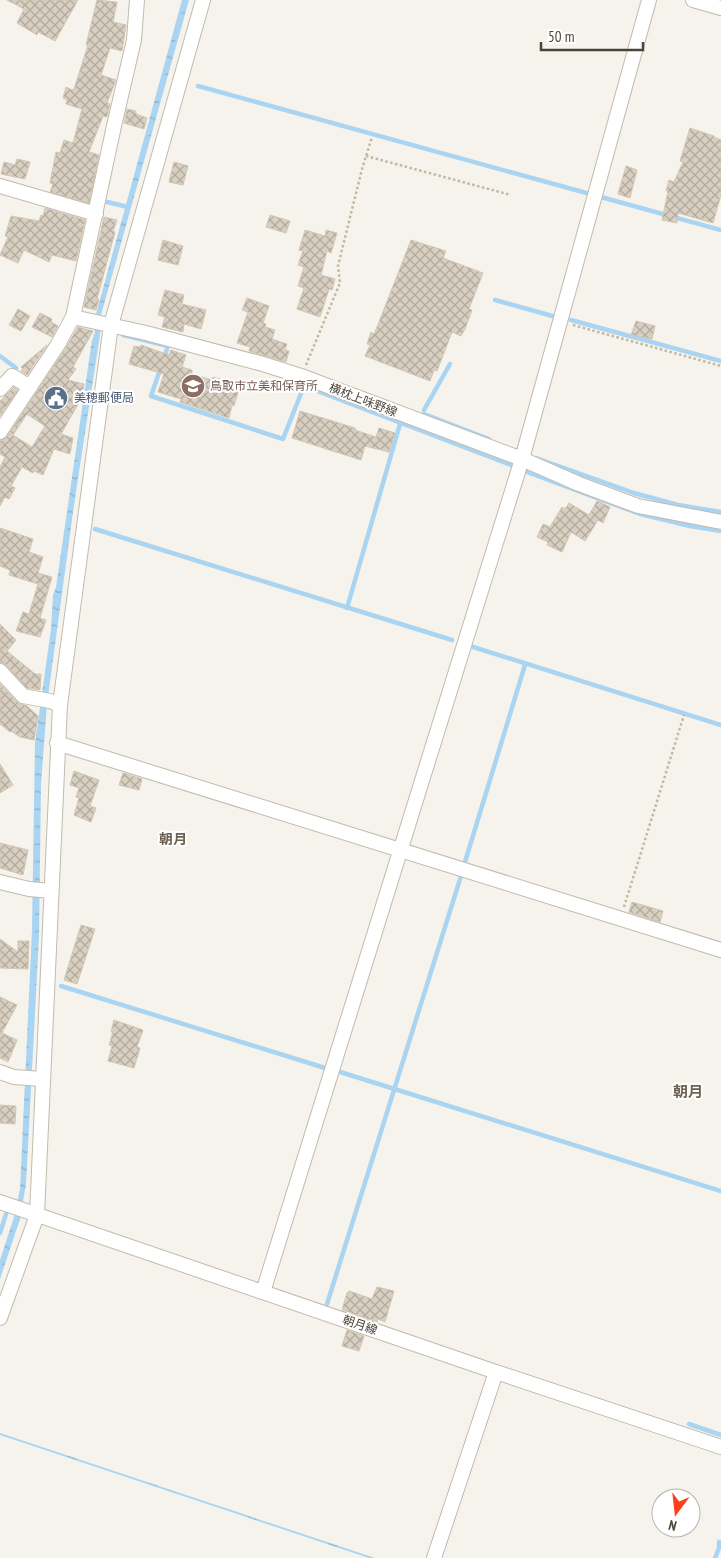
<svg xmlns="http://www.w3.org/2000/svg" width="721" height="1558" font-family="'PT Sans Narrow','Noto Sans JP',sans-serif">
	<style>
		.water { fill: url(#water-ripples) }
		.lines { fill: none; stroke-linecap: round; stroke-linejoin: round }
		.stream { stroke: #a9d4f2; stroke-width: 4.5 }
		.building { fill: url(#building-cross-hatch); stroke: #d3c7b4; fill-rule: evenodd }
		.street-casing { stroke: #c2bbae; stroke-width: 16 }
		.path { stroke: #c4b79f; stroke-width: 2.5; stroke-dasharray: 2.5 2.5; stroke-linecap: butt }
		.street { stroke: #fff; stroke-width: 14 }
		.labels { text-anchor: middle; stroke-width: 4; stroke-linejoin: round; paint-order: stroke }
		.education-label { font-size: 12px; fill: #785e54; stroke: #fff; text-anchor: start }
		.service-label { font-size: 12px; fill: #4e5e75; stroke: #fff; text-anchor: start }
		.street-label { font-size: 12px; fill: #4b4439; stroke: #fff }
		.neighbourhood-label { font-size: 14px; font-weight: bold; fill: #6e6250; stroke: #fff }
		.quarter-label { font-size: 15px; font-weight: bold; fill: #6e6250; stroke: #fff }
	</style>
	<defs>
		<pattern id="water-ripples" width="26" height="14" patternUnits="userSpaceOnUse" patternTransform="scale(1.25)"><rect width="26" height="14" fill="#a9d4f2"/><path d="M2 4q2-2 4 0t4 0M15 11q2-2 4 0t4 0" fill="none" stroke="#8caec5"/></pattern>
		<pattern id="building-cross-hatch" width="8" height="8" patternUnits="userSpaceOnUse" patternTransform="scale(1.25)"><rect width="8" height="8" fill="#d8cfc1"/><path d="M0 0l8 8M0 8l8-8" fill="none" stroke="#b1aa9e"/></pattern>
	</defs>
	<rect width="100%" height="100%" fill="#f6f3ec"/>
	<g class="water">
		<polygon points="182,0 189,0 101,315 96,314"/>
		<polygon points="94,327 101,328 74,505 47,704 41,784 39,936 26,1184 20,1219 0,1279 0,1260 14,1217 20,1189 32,930 35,743 51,629 53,595 56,587 92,340 95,332"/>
		<polygon points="0,1433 375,1558 369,1558 0,1435"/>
	</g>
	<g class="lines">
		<g class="stream">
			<polyline points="198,86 590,194"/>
			<polyline points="601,197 721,230"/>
			<polyline points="103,201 128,207"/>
			<polyline points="495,300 556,317"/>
			<polyline points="571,320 721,361"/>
			<polyline points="123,335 168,346 164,358"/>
			<polyline points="0,356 16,368"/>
			<polyline points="161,367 151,396 283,439 304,386 511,465"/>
			<polyline points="424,410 450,364"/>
			<polyline points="424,414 489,439"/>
			<polyline points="536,458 634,493 678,505 721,512"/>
			<polyline points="527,472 640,514 690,526 721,531"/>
			<polyline points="95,529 452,640"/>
			<polyline points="347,608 400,424"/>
			<polyline points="470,646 721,725"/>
			<polyline points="465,862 525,665"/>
			<polyline points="61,986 325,1068"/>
			<polyline points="337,1071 721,1191"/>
			<polyline points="0,1233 6,1214"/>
			<polyline points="327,1304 461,876"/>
			<polyline points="689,1424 721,1435"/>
			<polyline points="715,1558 719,1548 719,1542"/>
		</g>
	</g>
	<g class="building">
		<polygon points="7,0 78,0 55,41 38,32 37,35 17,23 24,9"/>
		<polygon points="97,0 117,2 113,22 126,25 122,51 110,48 101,75 116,80 107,103 110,104 107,117 103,116 89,152 99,155 89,203 50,192 53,184 50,183 56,152 60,153 64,140 73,143 82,109 66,104 67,100 63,98 66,87 72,90 74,89 88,45 86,45"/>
		<polygon points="127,109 136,111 136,114 147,118 144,129 124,123"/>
		<polygon points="690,128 714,136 714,137 721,140 721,195 713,223 678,213 677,223 662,220 668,191 666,191 669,180 674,182 683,162 680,161"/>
		<polygon points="17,159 30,162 25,179 1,174 4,162 15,165"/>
		<polygon points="174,162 188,166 183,185 169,182"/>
		<polygon points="626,166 637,170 630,198 618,194"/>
		<polygon points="45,208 85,220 76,261 52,255 49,262 24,250 18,263 0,255 8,237 5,236 11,216 39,221 41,215 43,216"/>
		<polygon points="270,215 290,221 286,233 266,227"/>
		<polygon points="104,217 117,220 113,231 115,232 97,299 99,299 96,310 84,307"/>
		<polygon points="305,230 325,236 326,230 337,233 331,253 327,251 321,275 335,279 332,290 329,289 320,317 297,309 304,288 298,286 304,267 298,265 303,251 299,250"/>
		<polygon points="163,240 183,246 178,265 158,260"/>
		<polygon points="411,240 446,251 443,258 483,273 469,309 472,310 465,329 461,336 452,332 437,371 434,370 430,381 365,356 370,345 367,344 371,332 374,334 379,322"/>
		<polygon points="165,290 184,295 182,304 206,310 201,329 184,324 183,332 162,327 165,317 158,315"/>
		<polygon points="247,298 269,306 263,323 266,324 265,327 275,330 272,339 287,344 285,350 289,351 286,362 249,351 250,347 237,343 248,312 242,310"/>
		<polygon points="18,309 30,316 21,331 9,325"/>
		<polygon points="40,313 52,319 51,322 58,326 52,337 32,327"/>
		<polygon points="636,321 655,326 652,339 631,335"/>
		<path d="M78,327L93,331L73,367L76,369L68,380L84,384L81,399L61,434L73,438L70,454L54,449L43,475L34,471L33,473L22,467L11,486L15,488L9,499L5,497L0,506V467L5,457L0,454V441L7,437L64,351ZM27,414L45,426L32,447L13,435Z"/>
		<polygon points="47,345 27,375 21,371 23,369 21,367"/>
		<polygon points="141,345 169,355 171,350 186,355 182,367 192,370 192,374 212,380 213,377 240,385 234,406 232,405 229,418 180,402 181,399 158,392 164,374 129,364 134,346 139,347"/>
		<polygon points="14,387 18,390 0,416 0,401"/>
		<polygon points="300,411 355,428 355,430 376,437 379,428 395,433 389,452 365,446 361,460 292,438"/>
		<polygon points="597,501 610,507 603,523 598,520 585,541 571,532 562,552 547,545 548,542 537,537 543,524 550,527 562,507 565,509 569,503 589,515"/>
		<polygon points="0,528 33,539 29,552 43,557 38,573 52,577 40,618 46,620 40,637 16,631 23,612 29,614 38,584 9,575 10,570 0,566"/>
		<polygon points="0,624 16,640 7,651 35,674 41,674 40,690 27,688 6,665 0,662"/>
		<polygon points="0,684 17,702 27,706 38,716 34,740 20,737 11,731 10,732 0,724"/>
		<polygon points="0,764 13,785 0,793"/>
		<polygon points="74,771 99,780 90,806 96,808 91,822 74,815 79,798 76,797 79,788 70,785"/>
		<polygon points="123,773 142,779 139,790 119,785"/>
		<polygon points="0,843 28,850 23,875 0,868"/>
		<polygon points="632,902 663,911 660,922 629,912"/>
		<polygon points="81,925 95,929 77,984 64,980"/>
		<polygon points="0,939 18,952 18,941 29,941 28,969 0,968"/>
		<polygon points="0,997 17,1005 2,1033 17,1040 8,1062 0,1058"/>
		<polygon points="114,1020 143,1030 137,1047 140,1048 134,1068 108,1061 112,1046 109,1045 113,1032 111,1032"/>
		<polygon points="0,1105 16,1106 15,1124 0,1123"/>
		<polygon points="377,1287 394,1291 385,1322 378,1319 377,1322 342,1310 347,1293 349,1291 372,1299"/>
		<polygon points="347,1330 364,1336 359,1351 342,1346"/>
	</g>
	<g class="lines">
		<g class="street-casing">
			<g id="street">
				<polyline points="693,0 721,8"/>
				<polyline points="0,186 96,214"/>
				<polyline points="73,317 114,126 134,40 137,0"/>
				<polyline points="0,389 12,376 30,387"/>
				<polyline points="0,432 57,346 73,317 146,333 263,364 304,377 522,459 579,484 638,506 721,522"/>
				<polyline points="0,671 23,696 50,701 60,705"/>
				<polyline points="57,743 721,950"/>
				<polyline points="0,882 29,889 51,891"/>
				<polyline points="0,1072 14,1077 42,1079"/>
				<polyline points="0,1202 496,1372 721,1447"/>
				<polyline points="263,1292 522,459 649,0"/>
				<polyline points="0,1318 37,1215 60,705 111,325 203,0"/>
				<polyline points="434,1558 496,1372"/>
			</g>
		</g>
		<g class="path">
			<polyline points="366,156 511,195"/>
			<polyline points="573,325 721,366"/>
			<polyline points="306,365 340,283 338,266 362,169 372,137"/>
			<polyline points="624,907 684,715"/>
		</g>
		<use href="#street" class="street"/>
	</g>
	<defs>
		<g id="school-disc" transform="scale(1.25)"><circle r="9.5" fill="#8d6e63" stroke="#fff"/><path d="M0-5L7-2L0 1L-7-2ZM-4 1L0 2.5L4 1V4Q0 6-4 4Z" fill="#fff"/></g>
		<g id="civic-disc" transform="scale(1.25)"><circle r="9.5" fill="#5c6f8a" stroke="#fff"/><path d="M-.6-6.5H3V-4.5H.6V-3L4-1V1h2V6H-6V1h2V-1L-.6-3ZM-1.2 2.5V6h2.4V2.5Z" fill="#fff"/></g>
	</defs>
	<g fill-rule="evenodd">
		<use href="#school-disc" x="193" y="386"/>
		<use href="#civic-disc" x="56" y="398"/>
	</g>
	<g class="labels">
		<g class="education-label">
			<text x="210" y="390">鳥取市立美和保育所</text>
		</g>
		<g class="service-label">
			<text x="74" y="402">美穂郵便局</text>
		</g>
		<g class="street-label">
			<text transform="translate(363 400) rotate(21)" y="4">横枕上味野線</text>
			<text transform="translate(360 1325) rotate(19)" y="4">朝月線</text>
		</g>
		<g class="neighbourhood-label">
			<text x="173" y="844">朝月</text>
		</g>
		<g class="quarter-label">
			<text x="688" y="1097">朝月</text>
		</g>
	</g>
	<g transform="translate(676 1513) rotate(195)"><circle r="24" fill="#ffffff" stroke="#b7b4b0"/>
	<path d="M0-4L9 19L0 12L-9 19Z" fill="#fc3f1d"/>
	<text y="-8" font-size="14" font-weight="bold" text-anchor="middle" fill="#4b4439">N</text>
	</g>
	<path d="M541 42v8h102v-8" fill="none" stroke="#4b4439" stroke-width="2.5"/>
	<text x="548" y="42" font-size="15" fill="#4b4439" stroke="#ffffff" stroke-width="4" paint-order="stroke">50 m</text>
</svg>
